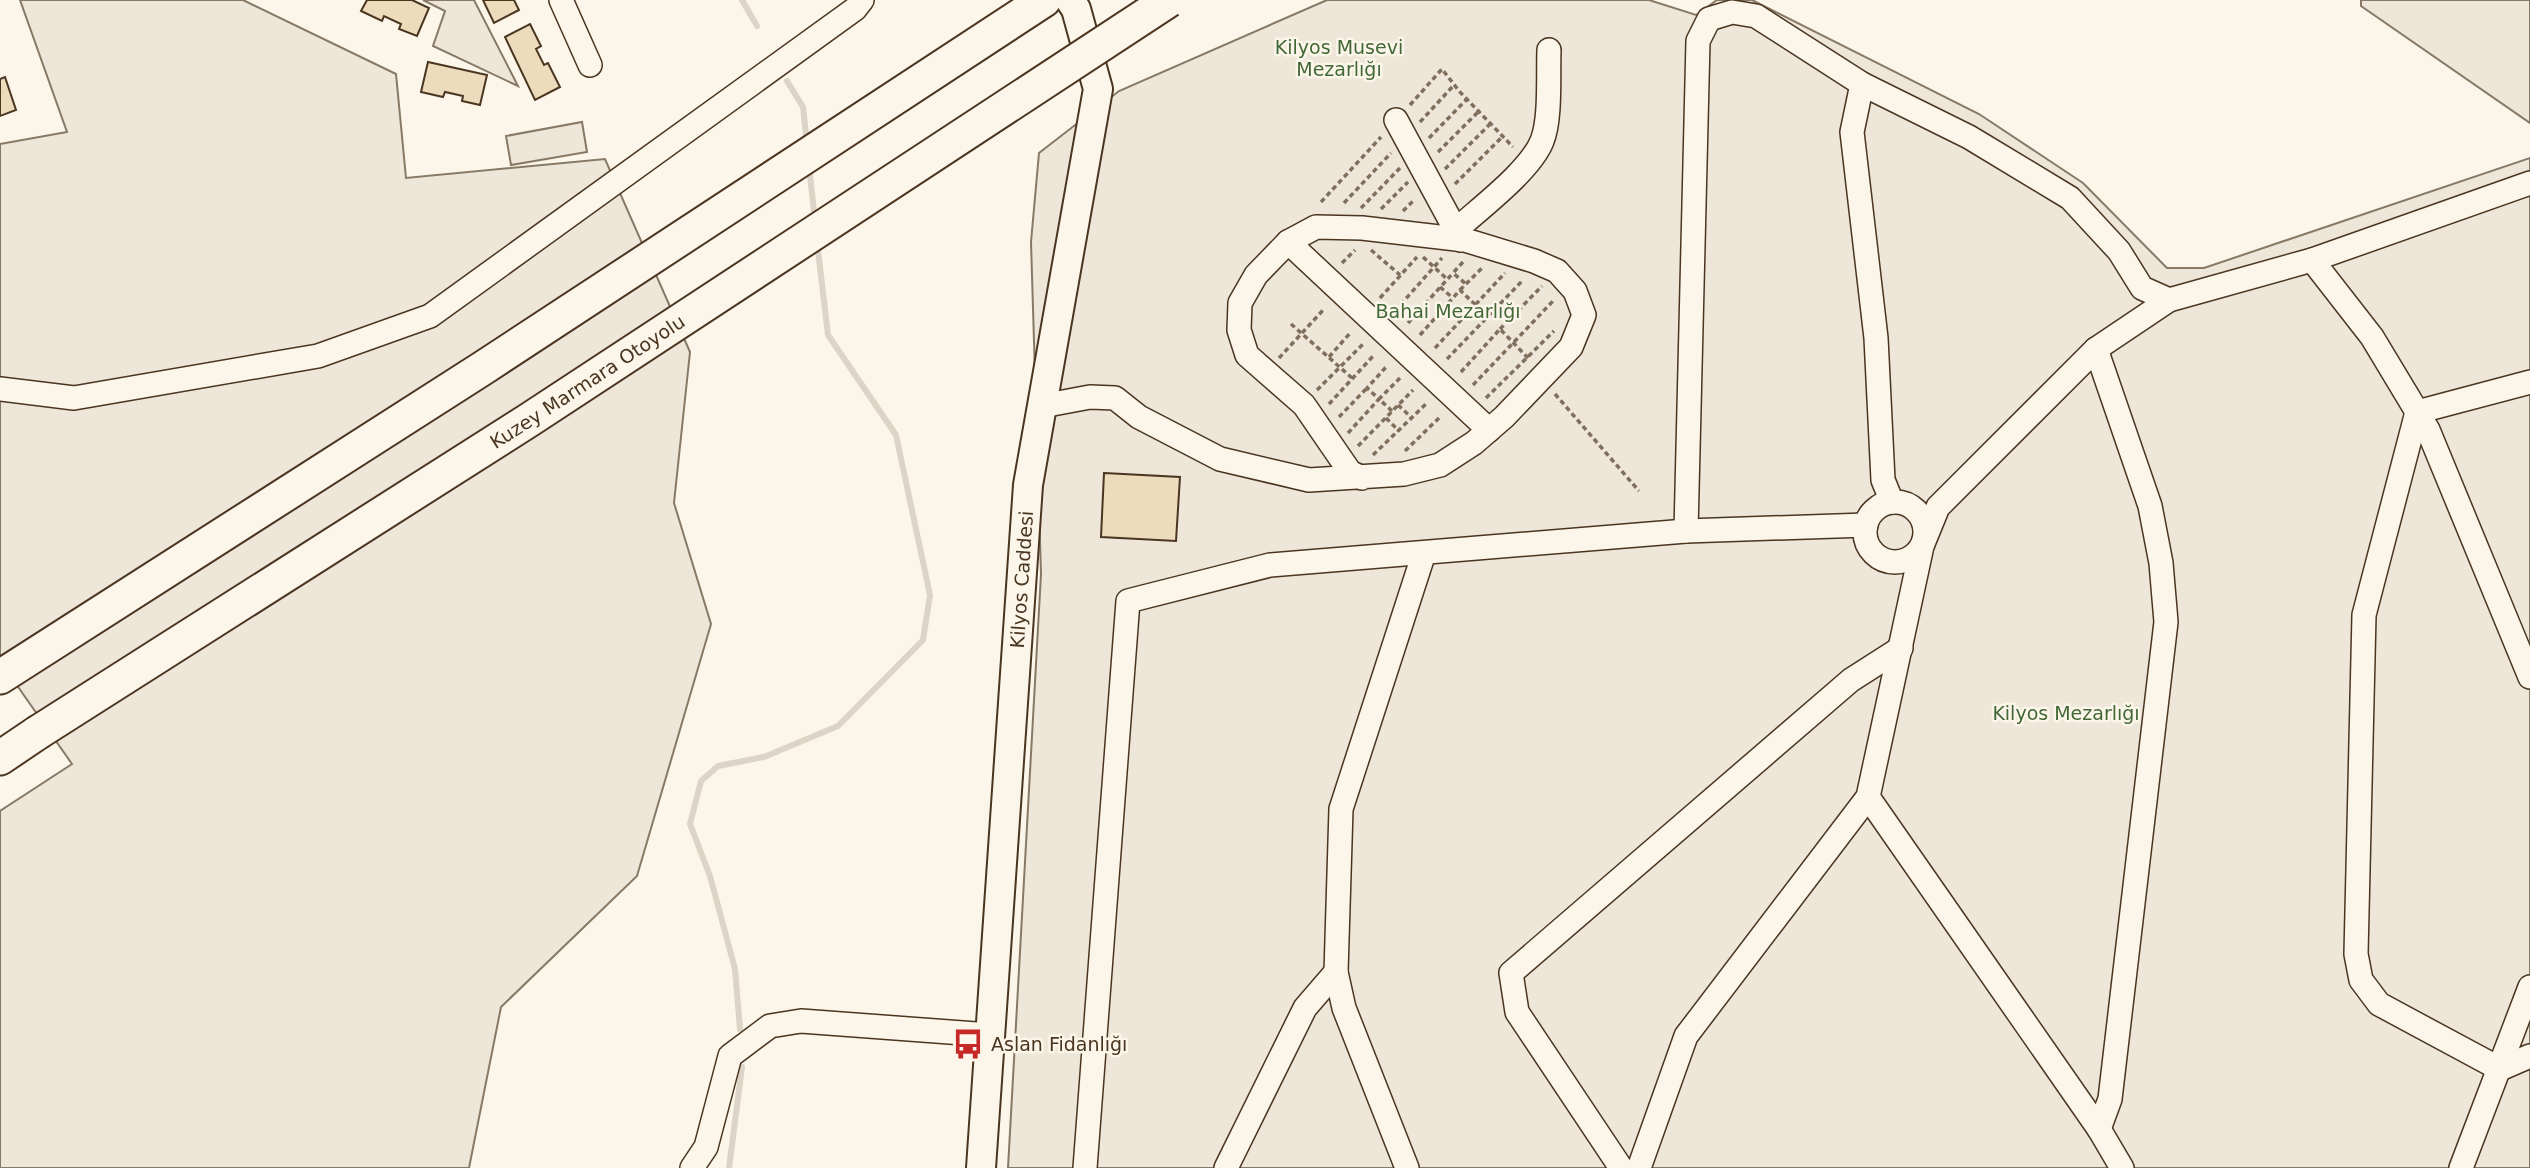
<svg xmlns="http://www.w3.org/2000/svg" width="2530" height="1168" font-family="'DejaVu Sans',sans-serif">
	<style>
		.green { fill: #ede6d9; stroke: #887966; stroke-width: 2 }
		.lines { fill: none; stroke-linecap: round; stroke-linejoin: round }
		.stream { stroke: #dcd4c6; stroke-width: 6 }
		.building { fill: #ecdcbc; stroke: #4a3520; stroke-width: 2 }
		.minor-casing { stroke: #4a3520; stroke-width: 26 }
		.major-casing { stroke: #4a3520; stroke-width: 32 }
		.highway-casing { stroke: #4a3520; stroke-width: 37 }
		.path { stroke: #7f6f5c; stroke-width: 3.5; stroke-dasharray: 5 3.5; stroke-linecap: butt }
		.minor { stroke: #fbf6e9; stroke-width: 23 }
		.major { stroke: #fbf6e9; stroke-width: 28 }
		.highway { stroke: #fbf6e9; stroke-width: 33 }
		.highway-bridge-casing { stroke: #4a3520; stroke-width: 37; stroke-linecap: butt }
		.highway-bridge { stroke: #fbf6e9; stroke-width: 33 }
		.labels { text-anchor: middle; stroke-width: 5; stroke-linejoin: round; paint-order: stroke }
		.park-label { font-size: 19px; fill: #436837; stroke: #fbf6e9 }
		.street-label { font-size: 19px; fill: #4a3520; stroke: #fbf6e9 }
		.poi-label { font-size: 19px; fill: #4a3520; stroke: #fbf6e9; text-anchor: start }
	</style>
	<rect width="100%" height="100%" fill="#fbf6e9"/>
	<g class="green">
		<polygon points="20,0 243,0 396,74 406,178 605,159 690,352 674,503 711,624 637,876 501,1007 469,1168 0,1168 0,811 72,764 0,661 0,144 67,132"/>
		<polygon points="423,0 474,0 518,86 433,46 445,11"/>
		<polygon points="1327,0 1649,0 1696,15 1717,0 1752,0 1979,114 2083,183 2167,268 2204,268 2530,158 2530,1168 1008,1168 1041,574 1031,242 1039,153 1119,91"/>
		<polygon points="2361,0 2530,0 2530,123 2361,6"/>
		<polygon points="582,122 587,152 511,165 506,136"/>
	</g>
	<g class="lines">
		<g class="stream">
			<polyline points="742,0 757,26"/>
			<polyline points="787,81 803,107 807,144"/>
			<polyline points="809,166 815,221"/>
			<polyline points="740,1029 735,969 710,876 690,824 701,781 718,766 764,757 838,726 923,640 930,595 896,435 828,335 817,242"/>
			<polyline points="729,1168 742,1067"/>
		</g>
	</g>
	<g class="building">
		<polygon points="367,0 412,0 429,8 417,36 399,29 401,24 384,16 382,21 361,11"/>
		<polygon points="483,0 514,0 519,10 494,23"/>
		<polygon points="530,24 541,46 536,49 544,65 548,63 560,87 535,100 505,37"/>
		<polygon points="428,62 487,75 480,105 462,101 463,96 445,92 443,97 421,92"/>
		<polygon points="5,77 16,110 0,116 0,79"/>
		<polygon points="1104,473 1180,477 1176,541 1101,537"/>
	</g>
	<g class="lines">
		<g class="minor-casing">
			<g id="minor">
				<polyline points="561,0 590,65"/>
				<polyline points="1396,120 1461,240"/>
				<path d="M1456,230C1480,208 1530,171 1542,141C1551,119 1548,75 1549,50"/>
				<polyline points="1288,242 1489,430"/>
				<polyline points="2312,260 2372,337 2428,430 2530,677"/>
				<polyline points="2096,349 2150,506 2161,563 2166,622 2110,1099 2099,1129"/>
				<polyline points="2530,382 2417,412 2364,615 2356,954 2361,980 2379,1004 2500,1069 2530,1056"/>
				<polyline points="0,389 74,398 318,356 430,316 855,9 862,0"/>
				<polyline points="1042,406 1090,397 1115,398 1139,417 1220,459 1309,480 1404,474 1440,465 1474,443 1504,417 1571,347 1584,315 1575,291 1557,271 1534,261 1465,240 1362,228 1316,227 1288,242 1256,275 1240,303 1239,330 1247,355 1304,405 1350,472 1362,478"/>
				<polyline points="1892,502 1883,480 1876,338 1852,132 1862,84 1969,137 2070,198 2119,251 2142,288 2169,300"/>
				<circle cx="1895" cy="532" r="30"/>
				<polyline points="1686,531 1698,41 1709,19 1732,12 1756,16 1862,84"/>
				<polyline points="1868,797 2099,1129 2122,1168"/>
				<polyline points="692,1168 706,1147 730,1056 770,1026 801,1021 990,1035"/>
				<polyline points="1085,1168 1128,601 1270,565 1686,531 1866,525"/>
				<polyline points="1226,1168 1305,1008 1336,972"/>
				<polyline points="1407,1168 1344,1008 1336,972 1341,809 1424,553"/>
				<polyline points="1621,1168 1517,1012 1511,973 1851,680 1901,648"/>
				<polyline points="1639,1168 1686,1036 1868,797 1922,546 1938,507 2096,349 2169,300 2312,260 2530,183"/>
				<polyline points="2461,1168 2530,987"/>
			</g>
		</g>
		<g class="major-casing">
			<g id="major">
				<path id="s1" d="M981,1168L1028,485L1098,89L1076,9L1070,0"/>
			</g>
		</g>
		<g class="highway-casing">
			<g id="highway">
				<polyline points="0,677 483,368 1044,0"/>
				<polyline points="0,758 37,733"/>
			</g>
		</g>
		<g class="path">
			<polyline points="1410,105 1442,69 1459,91 1513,147"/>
			<polyline points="1420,122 1454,85"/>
			<polyline points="1429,138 1467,99"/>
			<polyline points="1438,152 1479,111"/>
			<polyline points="1445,169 1490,124"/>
			<polyline points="1455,184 1503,136"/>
			<polyline points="1321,202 1381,137"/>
			<polyline points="1344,203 1391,153"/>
			<polyline points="1361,208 1400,168"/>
			<polyline points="1381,209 1408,182"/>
			<polyline points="1403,211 1415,199"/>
			<polyline points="1371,250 1400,275"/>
			<polyline points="1423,257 1447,279"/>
			<polyline points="1463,262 1453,273 1466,284"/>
			<polyline points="1342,263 1355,250"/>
			<polyline points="1440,287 1453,298"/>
			<polyline points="1460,290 1483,267"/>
			<polyline points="1380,298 1417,257"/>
			<polyline points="1395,311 1442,258"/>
			<polyline points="1408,323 1453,273"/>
			<polyline points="1291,324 1352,378"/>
			<polyline points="1500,329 1542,286"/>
			<polyline points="1420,335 1460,290 1488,317"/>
			<polyline points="1435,348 1505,273"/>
			<polyline points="1329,357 1351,332"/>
			<polyline points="1279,358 1325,308"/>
			<polyline points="1447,359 1523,280"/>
			<polyline points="1461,372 1500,329 1529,359"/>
			<polyline points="1473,385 1554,300"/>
			<polyline points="1317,390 1363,344"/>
			<polyline points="1555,394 1639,491"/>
			<polyline points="1486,398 1554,331"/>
			<polyline points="1329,404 1375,354"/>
			<polyline points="1398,405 1412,418"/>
			<polyline points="1392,411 1379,399 1400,378"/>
			<polyline points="1339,417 1367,388"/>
			<polyline points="1386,418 1399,431"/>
			<polyline points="1348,433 1379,399 1367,388 1387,366"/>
			<polyline points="1358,446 1413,390"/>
			<polyline points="1405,451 1441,416"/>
			<polyline points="1373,455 1427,403"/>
		</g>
		<use href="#minor" class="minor"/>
		<use href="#major" class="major"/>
		<use href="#highway" class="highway"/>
		<g class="highway-bridge-casing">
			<g id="highway-bridge">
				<path id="s2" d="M37,733L529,420L1169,0"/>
			</g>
		</g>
		<use href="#highway-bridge" class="highway-bridge"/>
	</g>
	<defs>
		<g id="bus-bare" transform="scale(2.415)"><path d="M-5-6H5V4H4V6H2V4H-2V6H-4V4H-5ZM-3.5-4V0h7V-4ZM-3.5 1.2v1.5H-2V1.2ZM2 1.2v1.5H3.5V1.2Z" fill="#c62828" stroke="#fbf6e9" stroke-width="2.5" paint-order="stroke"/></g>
	</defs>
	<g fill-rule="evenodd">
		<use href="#bus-bare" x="968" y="1044"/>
	</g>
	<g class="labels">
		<g class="park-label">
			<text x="1339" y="54">Kilyos Musevi<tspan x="1339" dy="22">Mezarlığı</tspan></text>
			<text x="1448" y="318">Bahai Mezarlığı</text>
			<text x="2066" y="720">Kilyos Mezarlığı</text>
		</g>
		<g class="street-label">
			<text dy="7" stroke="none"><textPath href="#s2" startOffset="653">Kuzey Marmara Otoyolu</textPath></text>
			<text dy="7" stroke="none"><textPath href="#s1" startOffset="590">Kilyos Caddesi</textPath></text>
		</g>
		<g class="poi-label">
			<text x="991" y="1051">Aslan Fidanlığı</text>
		</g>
	</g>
</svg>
